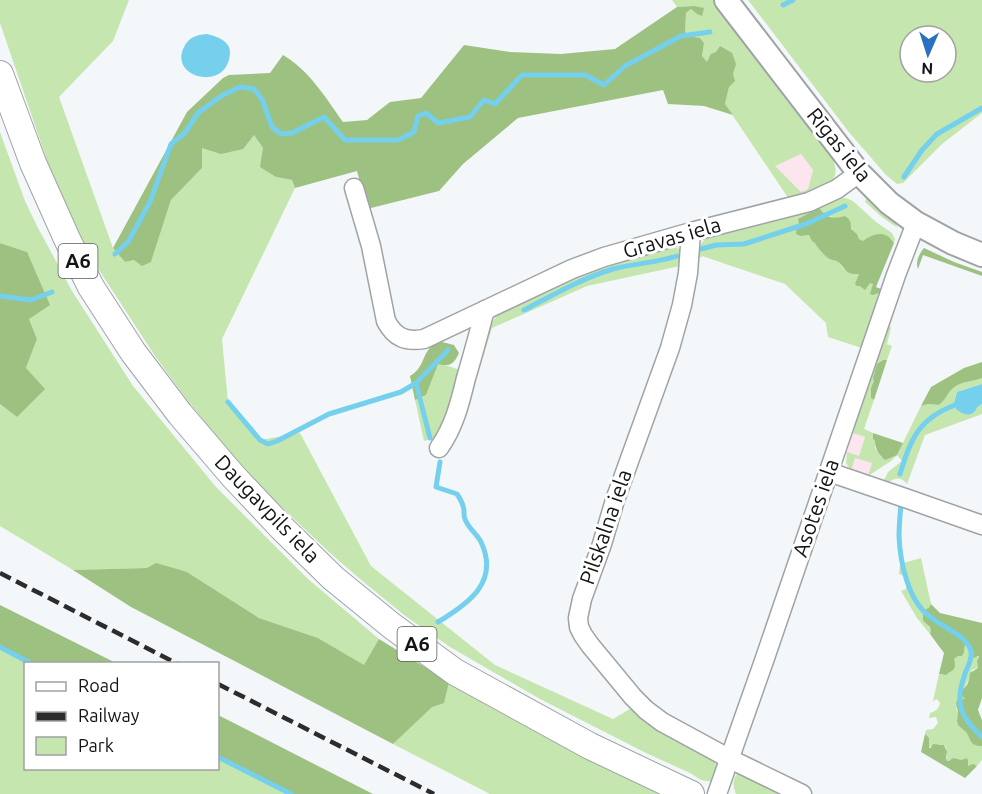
<svg xmlns="http://www.w3.org/2000/svg" width="982" height="794" font-family="Ubuntu,sans-serif">
	<style>
		.industrial { fill: #fde5ef }
		.green { fill: #c5e6af; fill-rule: evenodd }
		.forest { fill: #9cc181 }
		.water { fill: #74d0ec }
		.lines { fill: none; stroke-linecap: round; stroke-linejoin: round }
		.stream { stroke: #74d0ec; stroke-width: 5 }
		.minor-casing { stroke: #a0a3a5; stroke-width: 21 }
		.major-casing { stroke: #a0a3a5; stroke-width: 26 }
		.highway-casing { stroke: #a0a3a5; stroke-width: 28 }
		.minor { stroke: #fff; stroke-width: 18 }
		.major { stroke: #fff; stroke-width: 22 }
		.highway { stroke: #fff; stroke-width: 26 }
		.rail { stroke: #2b2c2d; stroke-width: 4.5; stroke-dasharray: 12 6; stroke-linecap: butt }
		.labels { text-anchor: middle; stroke-width: 6; stroke-linejoin: round; paint-order: stroke }
		.shield { fill: #fff; stroke: #5a5a5b; stroke-width: 1.5 }
		.shield-label { font-size: 20px; font-weight: bold; fill: #131415 }
		.street-label { font-size: 21px; fill: #131415; stroke: #fff }
	</style>
	<rect width="100%" height="100%" fill="#f4f7f9"/>
	<g class="industrial">
		<polygon points="801,154 813,170 808,189 801,192 774,166"/>
		<polygon points="853,433 865,437 859,456 847,452"/>
		<polygon points="855,458 872,463 868,476 851,471"/>
	</g>
	<g class="green">
		<polygon points="0,0 129,0 113,41 59,97 113,248 125,262 134,260 151,262 171,200 202,168 202,147 254,135 263,148 276,177 292,180 295,188 222,339 228,402 260,440 300,433 371,566 495,665 613,719 635,706 711,756 718,768 712,782 701,780 690,773 646,753 540,699 450,647 404,615 360,579 329,552 273,499 223,445 185,397 155,356 86,250 55,184 0,23"/>
		<path d="M672,0H713L831,156C849,187 810,193 789,199L725,104L729,87L716,52L707,63L702,56L704,43L700,38L685,36L686,13L691,9L697,14L694,6L677,7ZM801,154L813,170L808,189L801,192L775,166Z"/>
		<path d="M748,0H982V113L942,144L903,183L897,184L886,175L848,131ZM910,36H946V72H910Z"/>
		<polygon points="0,132 25,201 37,226 72,291 133,386 216,487 308,579 379,639 365,666 318,638 259,618 187,572 147,568 73,570 0,526 0,404 17,417 26,368 37,339 29,319 27,252 0,243"/>
		<polygon points="867,197 893,220 898,228 883,218 865,202"/>
		<polygon points="842,198 846,198 853,201 876,222 892,233 895,239 894,243 891,238 869,237 864,242 859,239 857,234 851,229 844,216 837,219 822,213 819,207"/>
		<polygon points="809,211 809,213 799,223 801,236 810,235 827,257 838,262 844,269 860,274 873,284 873,295 879,293 862,348 828,337 826,323 785,284 702,256 700,258 696,256 701,244 708,235"/>
		<polygon points="670,245 679,249 683,252 680,266 587,286 492,328 483,357 481,356 488,329 498,313 590,268"/>
		<path d="M889,325L891,328L887,344L892,346L887,360H883L877,364L871,398L874,400L864,429L873,433V439L875,441V448L881,457L897,455L921,406L928,404L939,405C945,401 947,394 952,389C960,381 973,382 982,378V384L957,392C954,400 953,406 960,412L982,404V414L925,435L907,484C901,477 896,477 889,482L884,480L888,472L902,461L897,455L891,461L868,476L872,463L855,458L851,471L846,463L847,452L859,456L865,437L853,433L855,421L880,346Z"/>
		<polygon points="438,363 464,371 450,418 437,437 424,441 415,400 426,395"/>
		<polygon points="921,558 931,604 927,624 931,630 930,634 917,618 901,591 906,589 908,580 907,577 899,574 900,564"/>
		<path d="M969,642L972,648V653L979,658L977,661L978,668L972,670C970,679 965,686 962,695L965,699H963L956,709L958,712L957,721L958,725L968,733L970,740L978,746H982V760L977,766L975,765L968,766V760L967,758L961,760L947,761L946,747L944,745L939,744L931,748L929,747L925,734L926,730L933,729L938,723L936,717L929,718L930,713C936,711 939,709 940,703L937,699L933,701L939,674L943,675L954,659L964,652L965,644Z"/>
		<polygon points="0,647 32,663 26,664 26,768 218,768 218,757 291,794 0,794"/>
		<polygon points="449,682 484,703 662,794 490,794 393,744 432,706"/>
		<path d="M738,773H741L789,794H736C733,787 732,779 738,773Z"/>
	</g>
	<g class="forest">
		<path d="M694,6L704,8L702,16L697,14L691,9L686,13L685,35L700,38L704,43L702,56L707,62L711,54L716,52L720,46L732,53L736,64L733,74L735,81L729,87L725,104L733,115L704,106L668,104L663,90L518,118L463,164L439,191L367,209L357,171L295,188L292,180L276,177L260,167L263,148L254,135L243,149L221,154L202,148V168L171,200L151,262L142,266L134,260L125,262L113,248L187,112L223,78L229,75L270,73L283,55C309,70 326,98 343,122L367,120L390,102L421,98L464,45L510,52L561,54L615,49L677,7Z"/>
		<path d="M819,207C824,217 834,220 844,216C850,218 851,222 851,229L857,234L859,239L863,241C874,233 886,230 894,243L876,287L881,289L879,293L873,295L870,294L873,284L870,283L865,290L860,286H857L855,284L859,274C845,275 847,269 838,262C835,260 831,260 828,258C825,256 817,247 815,243L812,241L809,235L801,236L796,234L797,226L799,223L798,219L809,213V211Z"/>
		<polygon points="0,243 27,252 50,305 29,319 37,339 26,368 45,389 17,417 0,404"/>
		<path d="M924,248L954,262L982,272V276L923,255L918,269C915,262 919,254 924,248Z"/>
		<path d="M442,342L454,345L459,353C454,364 450,367 438,364L426,395L415,400L410,376C428,366 420,346 442,342Z"/>
		<polygon points="883,360 887,360 874,400 871,398 871,388 874,381 873,378 877,364"/>
		<path d="M982,362V378C973,382 960,381 952,389C947,394 945,401 939,405L928,404L921,406L931,387L964,368Z"/>
		<path d="M873,433L903,443L897,455L885,460C879,455 875,449 875,441L873,439Z"/>
		<polygon points="156,563 187,572 259,618 318,638 364,665 379,639 449,682 444,703 432,707 393,744 131,607 73,570 147,568"/>
		<path d="M931,604L940,613L982,623V698L978,710L982,720V746H978L973,744L970,740L967,733L958,725L957,721L958,712L956,703L958,699H965L959,693V691C968,688 969,681 970,673L978,668L977,661L979,657L978,656L974,658C971,653 972,647 968,643L965,644L964,652L962,656H958L954,659C957,671 953,669 946,675L939,674L944,653L930,634C933,626 926,625 923,620V615L926,609L929,608Z"/>
		<polygon points="0,605 116,663 32,663 0,647"/>
		<polygon points="218,715 373,794 291,794 218,757"/>
		<polygon points="925,734 929,738 929,748 931,748 933,744 944,745 947,752 946,757 947,761 949,761 953,758 961,760 967,758 968,760 968,766 973,764 977,766 965,778 921,752"/>
	</g>
	<g class="water">
		<path d="M207,34C216,36 231,41 230,53C228,93 168,78 184,47C189,37 196,35 207,34Z"/>
		<path d="M982,384V404L977,407C974,417 964,416 956,409L954,403L957,392Z"/>
	</g>
	<g class="lines">
		<g class="stream">
			<polyline points="783,5 793,0"/>
			<polyline points="904,177 922,150 937,134 982,108"/>
			<polyline points="701,249 716,245 744,244 806,224 845,206"/>
			<polyline points="115,254 128,242 150,202 171,144 184,134 198,113 221,96 240,87 254,89 262,99 272,127 281,134 292,133 324,117 345,140 398,140 414,132 418,116 426,113 438,123 470,117 484,100 495,104 522,75 585,75 604,85 625,66 681,36 710,32"/>
			<polyline points="0,296 31,300 52,292"/>
			<path d="M524,310C553,295 582,278 613,269C635,263 657,263 677,256"/>
			<polyline points="228,402 260,440 268,444 277,441 329,414 401,392 416,383"/>
			<polyline points="430,438 416,383 448,350"/>
			<path d="M900,474C911,439 918,419 955,405"/>
			<path d="M901,504C900,515 899,526 899,536C900,562 908,600 929,616C940,626 967,635 971,651C973,660 966,668 964,677C954,705 962,718 982,737"/>
			<path d="M438,622C468,604 500,582 481,542C477,534 468,528 465,519C463,515 465,510 463,506C462,502 459,497 457,494L436,487L440,462"/>
			<polyline points="0,647 32,664"/>
			<polyline points="218,757 291,794"/>
		</g>
		<g class="minor-casing">
			<g id="minor">
				<path d="M354,188L371,246L386,321C395,338 406,342 424,339L572,269L604,257L691,232L809,202L837,189L859,173"/>
				<polyline points="691,232 688,273 682,305 670,348 615,500 602,544 582,599 578,618 579,627 583,635 590,645 633,697 646,710 662,722 730,759 802,794"/>
				<path d="M439,448C454,427 460,403 466,378C473,355 479,332 485,310"/>
				<polyline points="829,472 908,499 982,525"/>
				<polyline points="717,794 765,658 896,275 916,223"/>
			</g>
		</g>
		<g class="major-casing">
			<polyline id="major" points="726,0 859,173 889,203 916,223 953,243 982,255"/>
		</g>
		<g class="highway-casing">
			<polyline id="highway" points="0,74 33,163 67,239 91,287 133,352 180,414 233,476 282,528 333,578 392,626 455,672 590,746 691,794"/>
		</g>
		<use href="#minor" class="minor"/>
		<use href="#major" class="major"/>
		<use href="#highway" class="highway"/>
		<g class="rail">
			<polyline points="0,573 178,664"/>
			<polyline points="218,684 434,794"/>
		</g>
	</g>
	<g class="labels">
		<g class="shield">
			<rect x="58.5" y="244" width="39" height="34" rx="4.5"/>
			<rect x="397.5" y="627" width="39" height="34" rx="4.5"/>
		</g>
		<g class="shield-label">
			<text x="78" y="268">A6</text>
			<text x="417" y="651">A6</text>
		</g>
		<g class="street-label">
			<text transform="translate(839 145) rotate(51)" y="7">Rīgas iela</text>
			<text transform="translate(672 238) rotate(-16)" y="7">Gravas iela</text>
			<text transform="translate(816 508) rotate(-71)" y="7">Asotes iela</text>
			<text transform="translate(267 509) rotate(46)" y="7">Daugavpils iela</text>
			<text transform="translate(606 527) rotate(-71)" y="7">Pilskalna iela</text>
		</g>
	</g>
	<rect x="24" y="662" width="195" height="108" fill="#ffffff" stroke="#a1a1a1" stroke-width="1.5"/>
	<rect x="36" y="682" width="30" height="9" fill="#ffffff" stroke="#a1a1a1" stroke-width="1.5"/>
	<text x="78" y="692" font-size="18" fill="#131415">Road</text>
	<rect x="36" y="712" width="30" height="9" fill="#2b2c2d" stroke="#a1a1a1" stroke-width="1.5"/>
	<text x="78" y="722" font-size="18" fill="#131415">Railway</text>
	<rect x="36" y="737" width="30" height="18" fill="#c5e6af" stroke="#a1a1a1" stroke-width="1.5"/>
	<text x="78" y="752" font-size="18" fill="#131415">Park</text>
	<g transform="translate(928 54) rotate(183)"><circle r="28" fill="#ffffff" stroke="#a1a1a1" stroke-width="1.5"/>
	<path d="M0-4.5L10 22L0 15L-10 22Z" fill="#2a71c1"/>
	<text y="-9" font-size="16" font-weight="bold" text-anchor="middle" fill="#131415">N</text>
	</g>
</svg>
